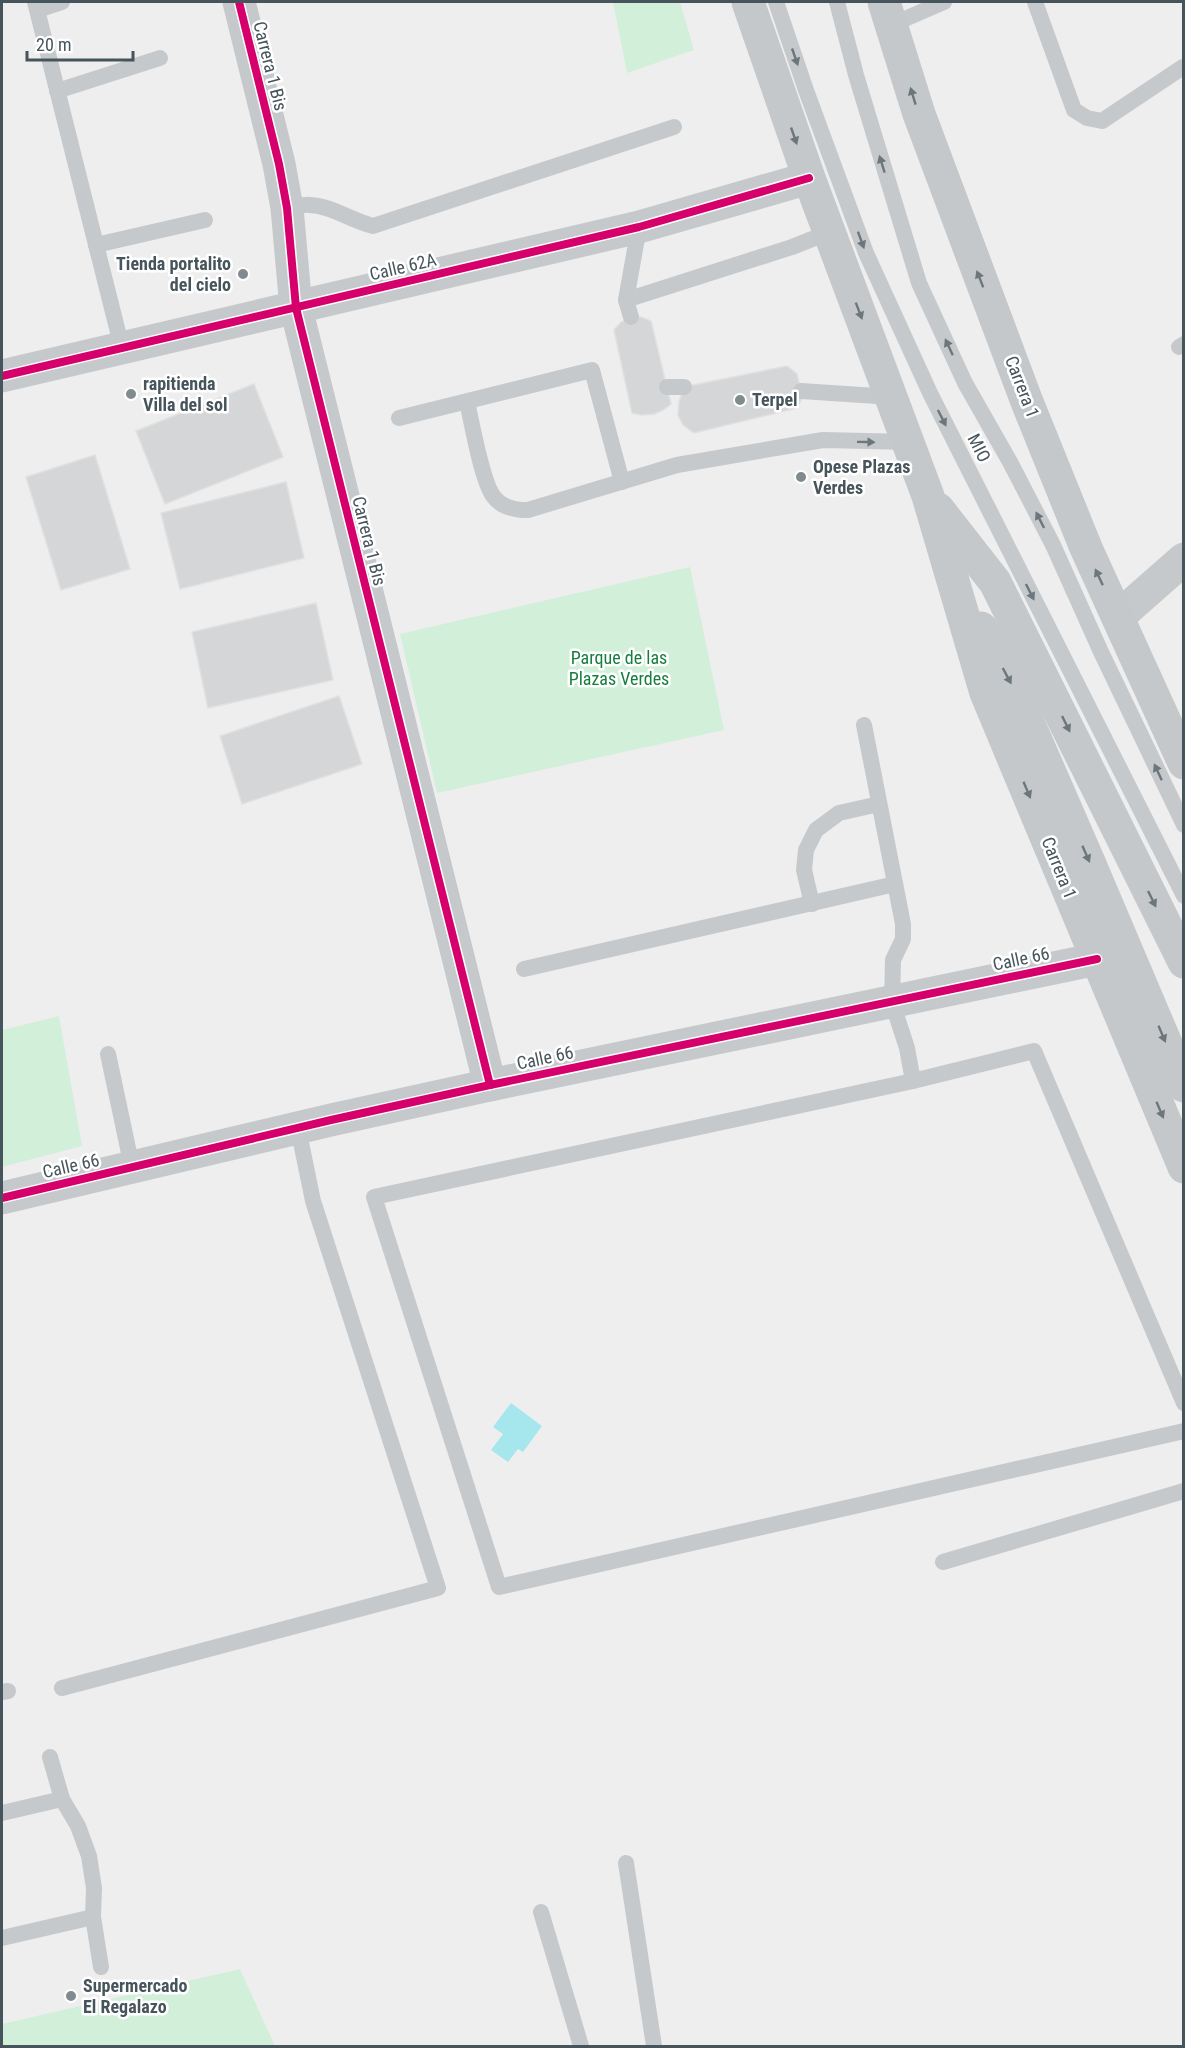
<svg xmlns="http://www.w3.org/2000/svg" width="1185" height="2048" font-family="'Roboto Condensed',sans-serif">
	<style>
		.green { fill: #d2efda }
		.water { fill: #a6e6ed }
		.building { fill: #d5d6d7; stroke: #e0e0e1; stroke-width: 1.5 }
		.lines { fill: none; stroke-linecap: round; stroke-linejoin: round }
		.lane { stroke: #c6c9cb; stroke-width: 16 }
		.street { stroke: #c6c9cb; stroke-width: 33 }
		.primary { stroke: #c4c8ca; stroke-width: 33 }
		.cycleway-casing { stroke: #fff; stroke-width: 11 }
		.cycleway { stroke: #d6006c; stroke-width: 8 }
		.oneway { fill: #6c777d }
		.oneway2 { fill: #6c777c }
		.poi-dot { fill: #818a8e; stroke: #fff; stroke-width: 2 }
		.labels { text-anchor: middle; stroke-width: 5; stroke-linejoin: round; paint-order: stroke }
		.street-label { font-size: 18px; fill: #46545b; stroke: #fff }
		.poi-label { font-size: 18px; font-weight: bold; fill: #46545b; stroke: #fff; text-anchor: start }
		.park-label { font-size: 18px; fill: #157e3d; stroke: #fff }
	</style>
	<rect width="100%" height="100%" fill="#efeeee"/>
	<g class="green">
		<polygon points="613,2 680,2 694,50 627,73"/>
		<polygon points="690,567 724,730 437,793 400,634"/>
		<polygon points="59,1016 82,1146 2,1167 2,1030"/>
		<polygon points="240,1969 275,2046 2,2046 2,2024"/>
	</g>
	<polygon class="water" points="511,1403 542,1426 523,1452 518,1449 508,1462 491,1450 503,1434 493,1427"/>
	<g class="building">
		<polygon points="631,317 641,317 651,321 671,404 663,410 654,414 642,415 632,413 614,330 621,322"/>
		<polygon points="787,366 797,374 801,391 802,398 797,408 694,433 683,425 678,415 679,402 684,387"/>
		<polygon points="254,384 283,457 165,504 136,431"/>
		<polygon points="95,455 130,569 61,590 26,477"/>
		<polygon points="286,482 304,558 180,589 161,513"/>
		<polygon points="316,603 333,680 208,708 192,632"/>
		<polygon points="339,696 362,764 242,804 220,736"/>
	</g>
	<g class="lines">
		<g class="lane">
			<polyline points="35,2 122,348"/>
			<polyline points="776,2 807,93 866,253 930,393 1184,896"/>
			<polyline points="837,2 856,75 919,283 965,383 1010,462 1053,545 1101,652 1184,825"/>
			<polyline points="1035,2 1074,110 1087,118 1102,121 1183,67"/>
			<polyline points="38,10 62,2"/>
			<polyline points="891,25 944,2"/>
			<polyline points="57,91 160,58"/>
			<path d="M287,208C294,207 303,204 310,205C332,206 352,221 373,226L674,127"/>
			<polyline points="96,245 205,220"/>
			<polyline points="626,300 639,227"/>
			<polyline points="631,317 626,300 792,247 830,232"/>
			<polyline points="1179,347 1184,344"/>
			<polyline points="667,387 684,387"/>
			<polyline points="801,391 892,397"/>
			<path d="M467,402C472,423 482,483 494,497C502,508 515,510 528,510L677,465L823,440L909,442"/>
			<polyline points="399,418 592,370 622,482"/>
			<polyline points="864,725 903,924 903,939 893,960 892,1002 907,1048 913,1081"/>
			<polyline points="812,904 804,870 806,850 816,830 839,813 879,804"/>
			<polyline points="524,969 895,884"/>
			<polyline points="108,1054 132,1167"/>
			<polyline points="1184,1403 1034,1051 913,1081 374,1197 499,1587 1184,1431"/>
			<polyline points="943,1562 1184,1491"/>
			<polyline points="62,1688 438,1588 313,1201 298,1128"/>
			<polyline points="2,1692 8,1691"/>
			<polyline points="50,1757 62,1799 78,1826 89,1856 94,1888 93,1917 101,1967"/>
			<polyline points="2,1813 62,1799"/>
			<polyline points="626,1863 654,2046"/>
			<polyline points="541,1912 581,2046"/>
			<polyline points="2,1938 93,1917"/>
		</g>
		<g class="street">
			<polyline points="239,2 279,164 287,208 296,308 490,1085"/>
			<polyline points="2,376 639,227 809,178"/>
			<polyline points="1118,617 1184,559"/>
			<polyline points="2,1198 331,1120 490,1085 1097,959"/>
		</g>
		<g class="primary">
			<polyline points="748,2 809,178 928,496 986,693 1184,1167"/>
			<polyline points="884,2 919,114 1027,402 1086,548 1184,763"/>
			<polyline points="938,509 995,582 1184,962"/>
			<polyline points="981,628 1011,683 1089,862 1184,1086"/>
		</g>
		<g class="cycleway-casing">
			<g id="cycleway">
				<polyline points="239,2 279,164 287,208 296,308 490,1085"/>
				<polyline points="2,376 639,227 809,178"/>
				<polyline points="2,1198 331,1120 490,1085 1097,959"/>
			</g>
		</g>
		<use href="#cycleway" class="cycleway"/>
	</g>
	<defs><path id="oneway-solid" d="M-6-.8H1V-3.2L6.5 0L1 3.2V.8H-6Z" transform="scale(1.5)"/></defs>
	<g class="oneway">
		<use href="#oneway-solid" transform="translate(795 57) rotate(71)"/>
		<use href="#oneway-solid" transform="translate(882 164) rotate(-107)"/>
		<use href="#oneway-solid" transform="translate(861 240) rotate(70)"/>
		<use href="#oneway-solid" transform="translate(949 347) rotate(-115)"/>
		<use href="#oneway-solid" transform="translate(942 418) rotate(63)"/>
		<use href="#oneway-solid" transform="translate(866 442) rotate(1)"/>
		<use href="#oneway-solid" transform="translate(1040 520) rotate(-117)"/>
		<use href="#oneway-solid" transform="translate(1030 592) rotate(63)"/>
		<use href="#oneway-solid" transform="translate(1158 772) rotate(-115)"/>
	</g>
	<g class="oneway2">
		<use href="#oneway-solid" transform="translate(913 96) rotate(-107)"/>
		<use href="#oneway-solid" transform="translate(794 136) rotate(71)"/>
		<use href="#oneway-solid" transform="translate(980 279) rotate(-111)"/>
		<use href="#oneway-solid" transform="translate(859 311) rotate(69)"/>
		<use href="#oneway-solid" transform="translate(1099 577) rotate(-115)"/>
		<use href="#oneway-solid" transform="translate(1007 676) rotate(62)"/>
		<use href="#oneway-solid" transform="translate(1066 724) rotate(64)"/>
		<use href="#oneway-solid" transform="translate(1027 790) rotate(67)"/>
		<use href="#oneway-solid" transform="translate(1086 854) rotate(66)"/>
		<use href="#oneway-solid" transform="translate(1152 899) rotate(64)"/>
		<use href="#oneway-solid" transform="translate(1162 1034) rotate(67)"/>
		<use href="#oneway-solid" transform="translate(1160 1110) rotate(67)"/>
	</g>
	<g class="poi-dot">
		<circle cx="243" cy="274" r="6"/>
		<circle cx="131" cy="394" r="6"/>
		<circle cx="740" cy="400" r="6"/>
		<circle cx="801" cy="477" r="6"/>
		<circle cx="71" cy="1996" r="6"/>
	</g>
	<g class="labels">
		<g class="street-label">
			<text transform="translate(270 66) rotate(76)" y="6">Carrera 1 Bis</text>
			<text transform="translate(403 267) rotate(-13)" y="6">Calle 62A</text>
			<text transform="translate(1022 387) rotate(69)" y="6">Carrera 1</text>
			<text transform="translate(979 448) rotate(63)" y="6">MIO</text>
			<text transform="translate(369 541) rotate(76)" y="6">Carrera 1 Bis</text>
			<text transform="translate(1059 868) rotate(68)" y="6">Carrera 1</text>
			<text transform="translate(1021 959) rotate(-12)" y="6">Calle 66</text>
			<text transform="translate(545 1058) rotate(-12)" y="6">Calle 66</text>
			<text transform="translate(71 1166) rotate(-13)" y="6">Calle 66</text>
		</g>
		<g class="poi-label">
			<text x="231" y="270" text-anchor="end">Tienda portalito<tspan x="231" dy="21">del cielo</tspan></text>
			<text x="143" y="390">rapitienda<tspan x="143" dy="21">Villa del sol</tspan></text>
			<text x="752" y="406">Terpel</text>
			<text x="813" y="473">Opese Plazas<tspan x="813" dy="21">Verdes</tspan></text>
			<text x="83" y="1992">Supermercado<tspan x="83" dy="21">El Regalazo</tspan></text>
		</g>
		<g class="park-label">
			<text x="619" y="664">Parque de las<tspan x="619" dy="21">Plazas Verdes</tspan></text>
		</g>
	</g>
	<rect width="1185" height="2048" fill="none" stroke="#46545b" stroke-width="6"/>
	<path d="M27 51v9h106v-9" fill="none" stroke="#46545b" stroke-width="3"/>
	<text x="36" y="51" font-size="18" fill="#46545b" stroke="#ffffff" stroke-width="4.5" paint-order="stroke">20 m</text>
</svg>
